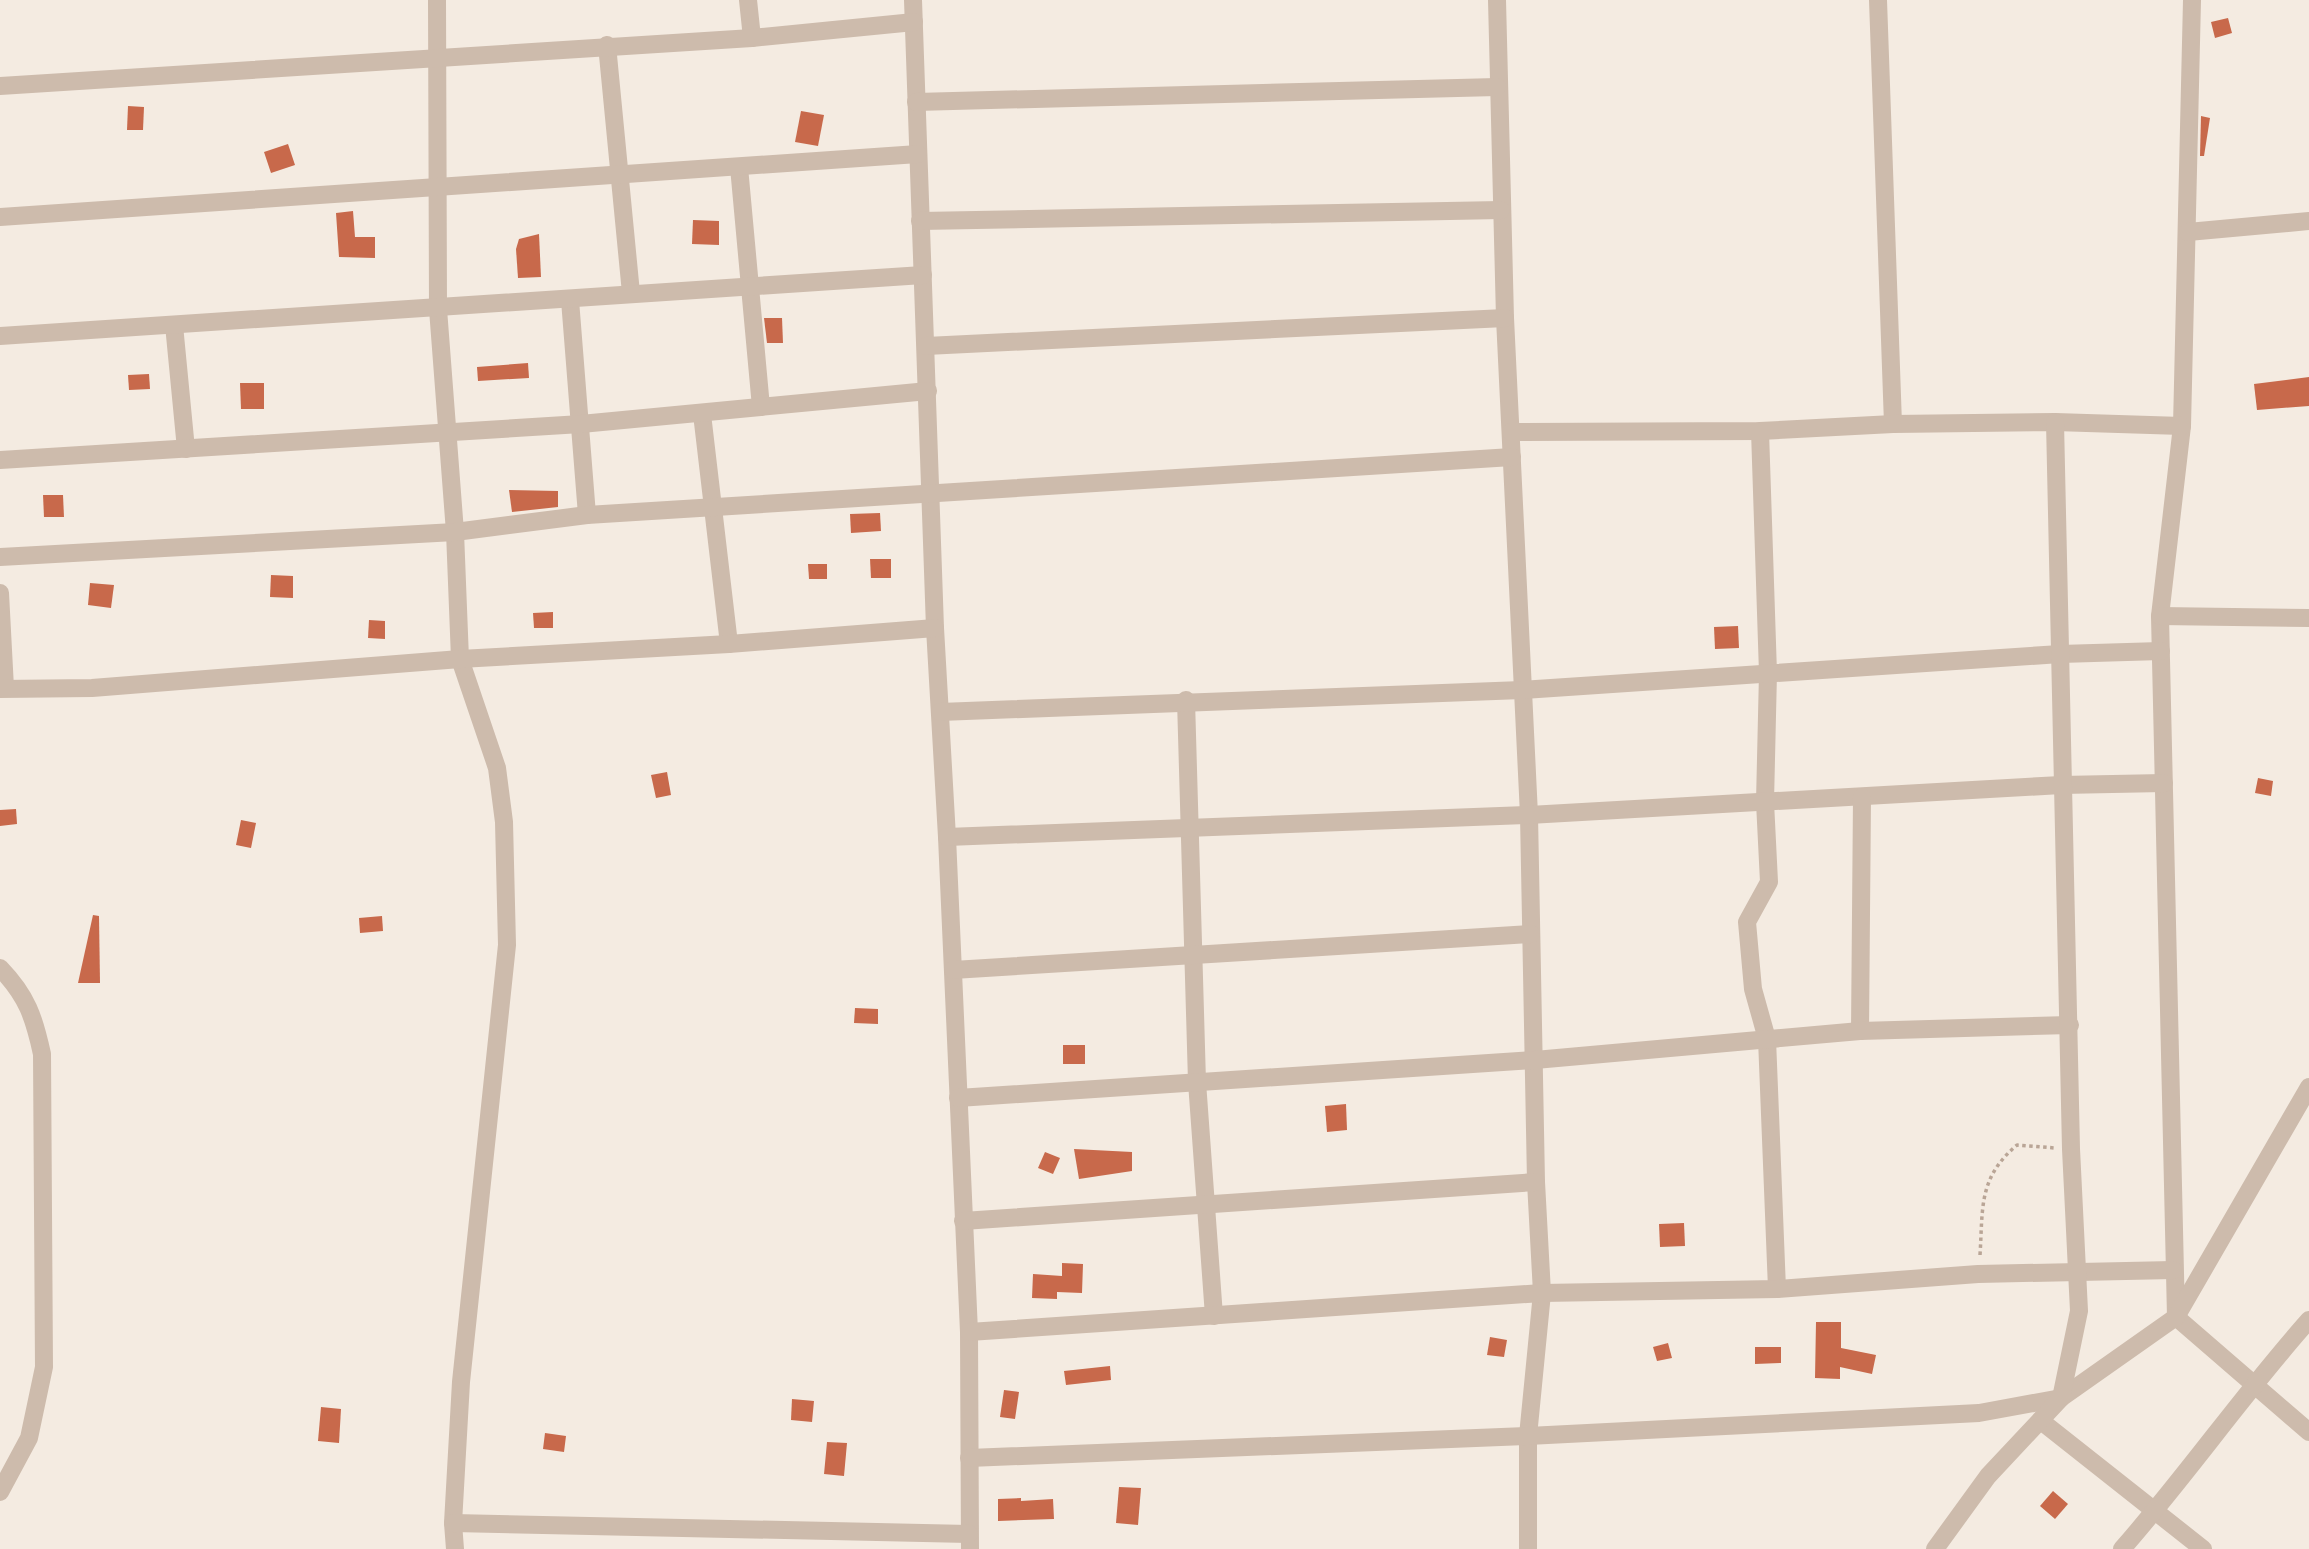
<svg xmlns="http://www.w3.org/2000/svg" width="2309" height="1549" font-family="Roboto,sans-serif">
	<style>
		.building { fill: #c8694b }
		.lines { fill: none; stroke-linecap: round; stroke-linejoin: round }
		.path { stroke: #b9a596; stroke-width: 3.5; stroke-dasharray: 3.5 3.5; stroke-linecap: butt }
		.minor { stroke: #cdbbac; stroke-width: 18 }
	</style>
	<rect width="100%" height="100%" fill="#f4ebe1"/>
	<g class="building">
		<polygon points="2228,18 2232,33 2215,38 2211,22"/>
		<polygon points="128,106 144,107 143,130 127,130"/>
		<polygon points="801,111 824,115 818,146 795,142"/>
		<polygon points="2201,116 2210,118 2204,156 2200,156"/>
		<polygon points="288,144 295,165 271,173 264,152"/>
		<polygon points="353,211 355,237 375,237 375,258 339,257 336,213"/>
		<polygon points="693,220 719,221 719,245 692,244"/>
		<polygon points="539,234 541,277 518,278 516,249 519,239"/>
		<polygon points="764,318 782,318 783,343 767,343"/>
		<polygon points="528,363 529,378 478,381 477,367"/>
		<polygon points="149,374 150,389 129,390 128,375"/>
		<polygon points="2309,377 2309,406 2257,410 2254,384"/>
		<polygon points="240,383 264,383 264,409 241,409"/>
		<polygon points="509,490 558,491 558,507 512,512"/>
		<polygon points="43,495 63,495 64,517 44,517"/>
		<polygon points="880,513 881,531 851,533 850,514"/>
		<polygon points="870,559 891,559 891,578 871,578"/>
		<polygon points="808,564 827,564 827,579 809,579"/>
		<polygon points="271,575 293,576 293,598 270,597"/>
		<polygon points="90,583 114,585 111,608 88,605"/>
		<polygon points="553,612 553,628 534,628 533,613"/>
		<polygon points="369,620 385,621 385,639 368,638"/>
		<polygon points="1738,626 1739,648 1715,649 1714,627"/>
		<polygon points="667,772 671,795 656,798 651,775"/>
		<polygon points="2258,778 2273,781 2271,796 2255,793"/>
		<polygon points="16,809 17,824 0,826 0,810"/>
		<polygon points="241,820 256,823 251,848 236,845"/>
		<polygon points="93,915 99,916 100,983 78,983"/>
		<polygon points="382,916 383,931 360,933 359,918"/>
		<polygon points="855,1008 878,1009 878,1024 854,1023"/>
		<rect x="1063" y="1045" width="22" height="19"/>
		<polygon points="1346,1104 1347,1130 1327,1132 1325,1106"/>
		<polygon points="1074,1149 1132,1152 1132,1171 1079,1179"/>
		<polygon points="1045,1152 1060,1158 1053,1174 1038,1168"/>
		<polygon points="1684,1223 1685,1246 1660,1247 1659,1224"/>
		<polygon points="1062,1263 1083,1264 1082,1293 1057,1292 1057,1299 1032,1298 1033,1274 1062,1276"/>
		<polygon points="1816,1322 1841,1322 1841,1348 1876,1355 1872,1374 1840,1367 1840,1379 1815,1378"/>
		<polygon points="1490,1337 1507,1340 1504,1357 1487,1355"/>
		<polygon points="1668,1343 1672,1358 1657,1361 1653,1347"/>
		<polygon points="1755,1347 1781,1347 1781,1363 1755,1364"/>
		<polygon points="1110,1366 1111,1380 1066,1385 1064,1371"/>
		<polygon points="1004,1390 1019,1392 1015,1419 1000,1417"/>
		<polygon points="792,1399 814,1401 812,1422 791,1420"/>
		<polygon points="321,1407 341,1409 339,1443 318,1441"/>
		<polygon points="545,1433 566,1436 564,1452 543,1449"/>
		<polygon points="827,1442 847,1443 844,1476 824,1474"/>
		<polygon points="1119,1487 1141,1488 1138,1525 1116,1523"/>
		<polygon points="2053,1491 2068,1504 2055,1519 2040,1506"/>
		<polygon points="1021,1498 1021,1501 1053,1499 1054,1519 998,1521 998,1499"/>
	</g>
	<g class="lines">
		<path class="path" d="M1980,1255C1983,1208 1978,1178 2017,1145L2055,1148"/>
		<g class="minor">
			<polyline points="437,0 438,309 455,532 460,659 497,768 504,822 507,945 461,1382 453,1523 455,1549"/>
			<polyline points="748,0 752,38"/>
			<polyline points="913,0 935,628 947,837 969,1332 970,1549"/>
			<polyline points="1497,0 1505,318 1529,815 1536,1182 1542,1293 1528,1436 1528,1549"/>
			<polyline points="1878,0 1893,424"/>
			<polyline points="2192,0 2182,426 2160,616 2176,1317 2309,1432"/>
			<polyline points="607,45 631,293"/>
			<polyline points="0,86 752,38 914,22"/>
			<polyline points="916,102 1497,87"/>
			<polyline points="739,167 761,407"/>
			<polyline points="0,217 918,154"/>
			<polyline points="920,221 1501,210"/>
			<polyline points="2188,232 2309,221"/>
			<polyline points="570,300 587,515"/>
			<polyline points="174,325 186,449"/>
			<polyline points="0,336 923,275"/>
			<polyline points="926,346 1505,318"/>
			<polyline points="702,414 729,644"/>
			<polyline points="1760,431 1768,673 1765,802 1769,882 1747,922 1753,989 1767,1039 1777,1289"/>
			<polyline points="1511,432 1760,431 1893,424 2055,422 2182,426"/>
			<polyline points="0,460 581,424 928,391"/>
			<polyline points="0,557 455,532 587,515 1512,457"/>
			<polyline points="0,593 5,688"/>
			<polyline points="2160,616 2309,618"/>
			<polyline points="0,689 92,688 460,659 729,644 935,628"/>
			<polyline points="1186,700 1197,1082 1214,1316"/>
			<polyline points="940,712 1522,690 2060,654 2161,651"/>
			<polyline points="947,837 1529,815 2061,785 2164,783"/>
			<path d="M0,968C27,996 34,1017 42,1054L44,1367L29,1438L0,1492"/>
			<polyline points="953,970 1531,934"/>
			<polyline points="1860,1031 1862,797"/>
			<polyline points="958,1098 1535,1060 1860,1031 2070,1025"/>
			<polyline points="963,1221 1536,1182"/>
			<polyline points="969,1332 1542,1293 1777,1289 1978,1274 2173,1270"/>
			<polyline points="2041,1421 2203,1549"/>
			<polyline points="969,1458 1528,1436 1979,1413 2061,1398 2176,1317 2309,1087"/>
			<polyline points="453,1523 969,1534"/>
			<polyline points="1935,1549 1988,1476 2061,1398 2079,1311 2071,1149 2055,422"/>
			<path d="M2122,1549C2187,1475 2243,1394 2309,1320"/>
		</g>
	</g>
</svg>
